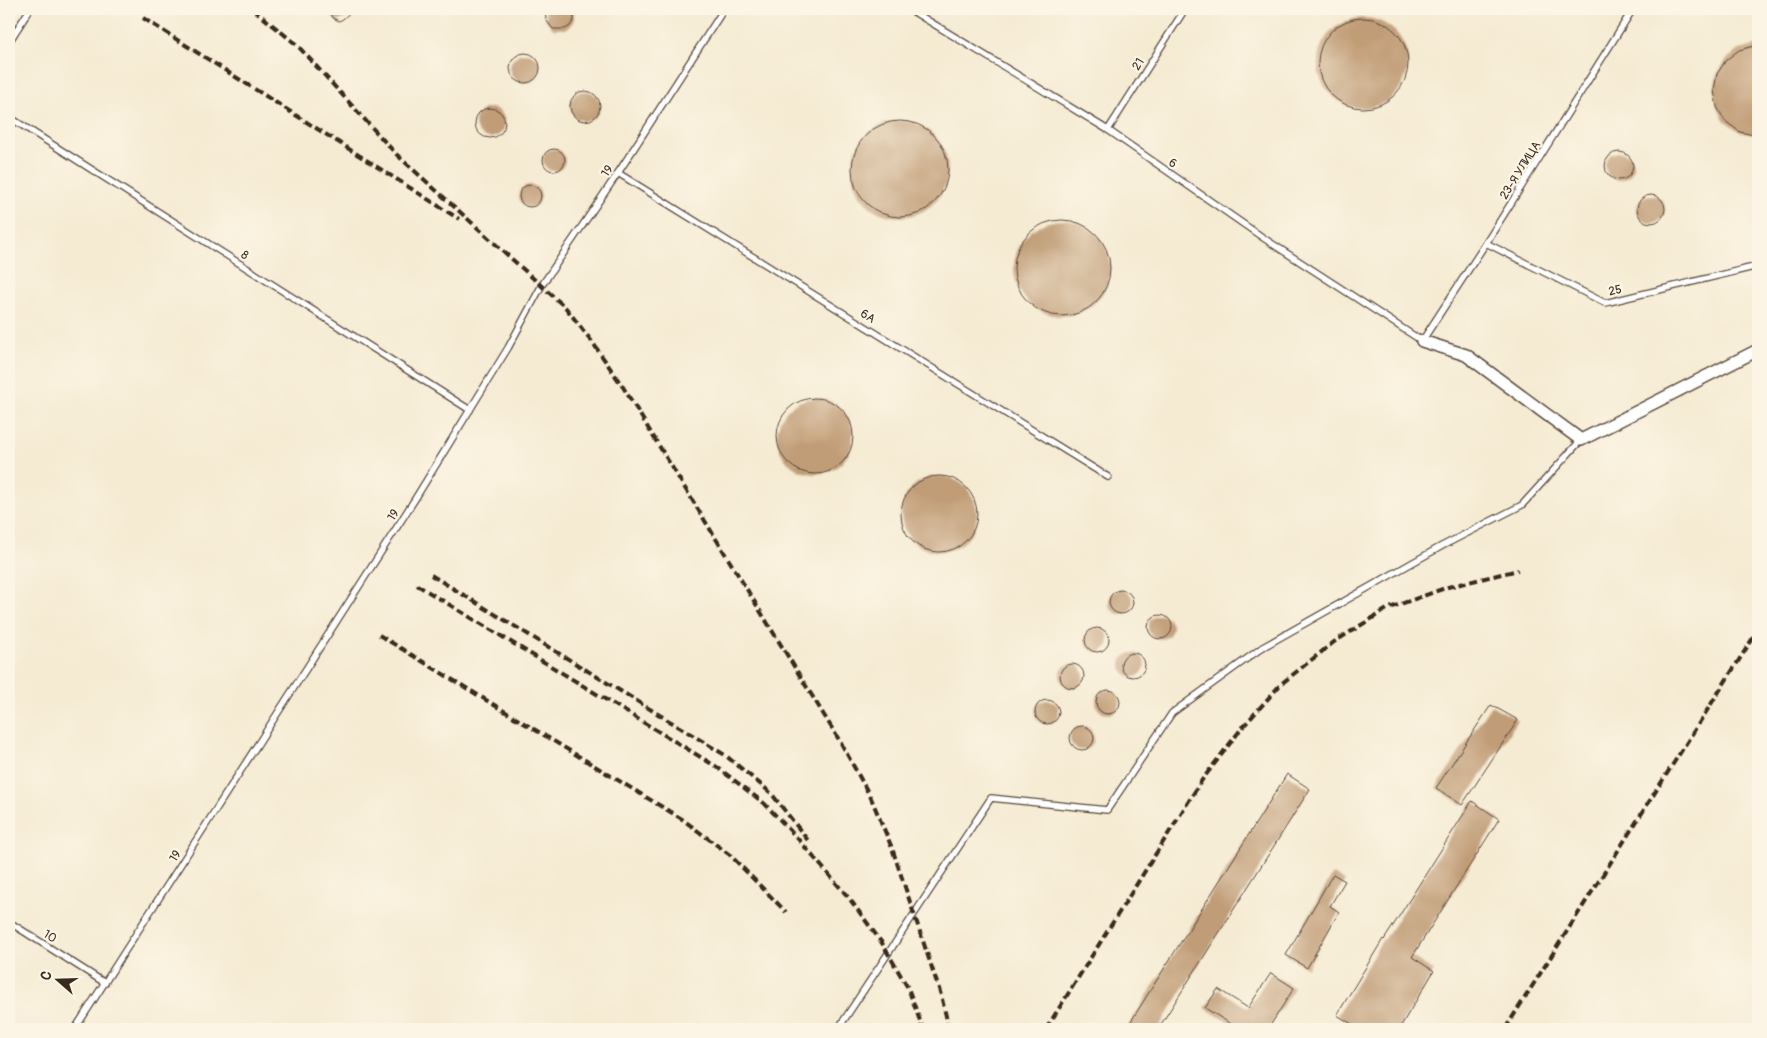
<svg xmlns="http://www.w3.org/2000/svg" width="1767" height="1038" font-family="Pangolin,sans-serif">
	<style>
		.building { fill: #c19d77 }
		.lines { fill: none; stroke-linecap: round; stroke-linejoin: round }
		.lane-casing { stroke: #574739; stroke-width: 8 }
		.street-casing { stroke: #574739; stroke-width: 14 }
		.lane { stroke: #fff; stroke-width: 5.5 }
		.street { stroke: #fff; stroke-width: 11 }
		.rail { stroke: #3b2a1e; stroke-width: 4; stroke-dasharray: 8 4; stroke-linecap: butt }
		.labels { text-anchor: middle; stroke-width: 4.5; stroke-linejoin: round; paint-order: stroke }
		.street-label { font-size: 12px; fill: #3b2a1e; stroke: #fcf5e5 }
	</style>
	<rect width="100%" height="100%" fill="#fcf5e5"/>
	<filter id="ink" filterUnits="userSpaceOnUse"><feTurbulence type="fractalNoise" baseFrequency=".02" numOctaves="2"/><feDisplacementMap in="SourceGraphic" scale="10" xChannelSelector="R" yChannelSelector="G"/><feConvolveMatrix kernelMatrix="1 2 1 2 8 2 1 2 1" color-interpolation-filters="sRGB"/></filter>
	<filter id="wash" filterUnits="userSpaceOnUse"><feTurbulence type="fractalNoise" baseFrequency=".0096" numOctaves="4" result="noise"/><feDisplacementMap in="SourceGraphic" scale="20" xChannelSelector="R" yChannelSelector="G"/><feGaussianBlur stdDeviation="1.12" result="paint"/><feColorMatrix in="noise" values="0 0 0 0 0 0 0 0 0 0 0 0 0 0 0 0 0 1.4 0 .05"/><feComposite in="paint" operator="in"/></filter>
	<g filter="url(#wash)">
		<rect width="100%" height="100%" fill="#f5ebd3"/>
		<g id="blocks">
			<g class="building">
				<polygon points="327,9 354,9 343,19 339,21 333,18"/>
				<polygon points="545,9 574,9 574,20 570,26 565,29 553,29 546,20"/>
				<circle cx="1363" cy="63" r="45"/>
				<polygon points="1758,45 1758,136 1740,132 1725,121 1717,107 1714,90 1717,74 1726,60 1739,50"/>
				<circle cx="525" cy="68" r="15"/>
				<circle cx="585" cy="106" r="15"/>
				<circle cx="490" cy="123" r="15"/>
				<circle cx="900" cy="169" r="48"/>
				<circle cx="554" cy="160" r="11"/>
				<circle cx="1619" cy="166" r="14"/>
				<circle cx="530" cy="196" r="11"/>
				<circle cx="1651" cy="209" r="14"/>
				<circle cx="1062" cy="268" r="48"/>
				<circle cx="815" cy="436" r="38"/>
				<circle cx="939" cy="514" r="38"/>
				<circle cx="1121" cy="602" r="12"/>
				<circle cx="1160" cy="627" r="12"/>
				<circle cx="1097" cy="640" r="12"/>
				<circle cx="1133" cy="665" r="12"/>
				<circle cx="1072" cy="676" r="12"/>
				<circle cx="1108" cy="702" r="12"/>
				<circle cx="1047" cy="712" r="12"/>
				<polygon points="1491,705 1518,720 1462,805 1436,788"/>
				<circle cx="1082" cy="738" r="12"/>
				<polygon points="1287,774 1310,789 1158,1029 1126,1029"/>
				<polygon points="1472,801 1499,819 1412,957 1434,971 1399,1029 1360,1029 1337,1015 1383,939 1384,940"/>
				<polygon points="1333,874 1345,881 1330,906 1339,912 1307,968 1286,955"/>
				<polygon points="1271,973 1294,988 1268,1029 1239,1029 1205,1008 1218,989 1248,1008"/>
			</g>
		</g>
	</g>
	<g filter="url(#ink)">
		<use href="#blocks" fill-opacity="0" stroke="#574739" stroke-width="1"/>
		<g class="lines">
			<g class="lane-casing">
				<g id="lane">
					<polyline points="909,9 1108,130 1265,239 1422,341 1486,243 1633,9"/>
					<polyline points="9,42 30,9"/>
					<polyline points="9,117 470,410"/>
					<polyline points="1108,130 1185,9"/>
					<polyline points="618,173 1108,477"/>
					<polyline points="1486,243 1605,303 1758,266"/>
					<polyline points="9,922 105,983"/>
					<polyline points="75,1029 415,499 508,348 542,285 618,173 724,9"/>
					<polyline points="838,1029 991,798 1107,810 1172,713 1263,647 1442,546 1522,505 1581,440"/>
				</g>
			</g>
			<g class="street-casing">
				<polyline id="street" points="1422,341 1466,355 1581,440 1758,350"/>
			</g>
			<use href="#lane" class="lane"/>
			<use href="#street" class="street"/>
			<g class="rail">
				<polyline points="253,9 297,45 396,154 566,308 593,343 623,387 841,743 871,798 892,848 941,995 949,1029"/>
				<polyline points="143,18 459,219"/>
				<polyline points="431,575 725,755 771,793 810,843"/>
				<polyline points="417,585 717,767 765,804 798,839 849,898 882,943 908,988 923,1029"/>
				<polyline points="379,635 682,819 730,855 786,912"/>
				<polyline points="1046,1029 1202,780 1241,729 1281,684 1334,642 1387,609 1448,587 1518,570"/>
				<polyline points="1505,1029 1758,630"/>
			</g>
		</g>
	</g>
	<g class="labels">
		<g class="street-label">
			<text transform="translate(1138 64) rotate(-58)" y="4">21</text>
			<text transform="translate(1173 163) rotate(35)" y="4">6</text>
			<text transform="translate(1520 170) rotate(-58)" y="4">23-Я УЛИЦА</text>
			<text transform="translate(607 171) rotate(-56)" y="4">19</text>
			<text transform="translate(245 255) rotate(32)" y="4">8</text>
			<text transform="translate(1615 290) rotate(-13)" y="4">25</text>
			<text transform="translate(868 316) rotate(32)" y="4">6A</text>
			<text transform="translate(393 515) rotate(-57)" y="4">19</text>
			<text transform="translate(175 856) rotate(-57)" y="4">19</text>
			<text transform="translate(50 936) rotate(32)" y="4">10</text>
		</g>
	</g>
	<rect width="1767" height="1038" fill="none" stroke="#fcf5e5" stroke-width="30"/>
	<g transform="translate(58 980) rotate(290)" stroke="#fcf5e5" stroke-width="4" paint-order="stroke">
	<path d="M0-4L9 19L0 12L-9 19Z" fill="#3b2a1e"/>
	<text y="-8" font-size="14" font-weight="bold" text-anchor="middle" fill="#3b2a1e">С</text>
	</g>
</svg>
